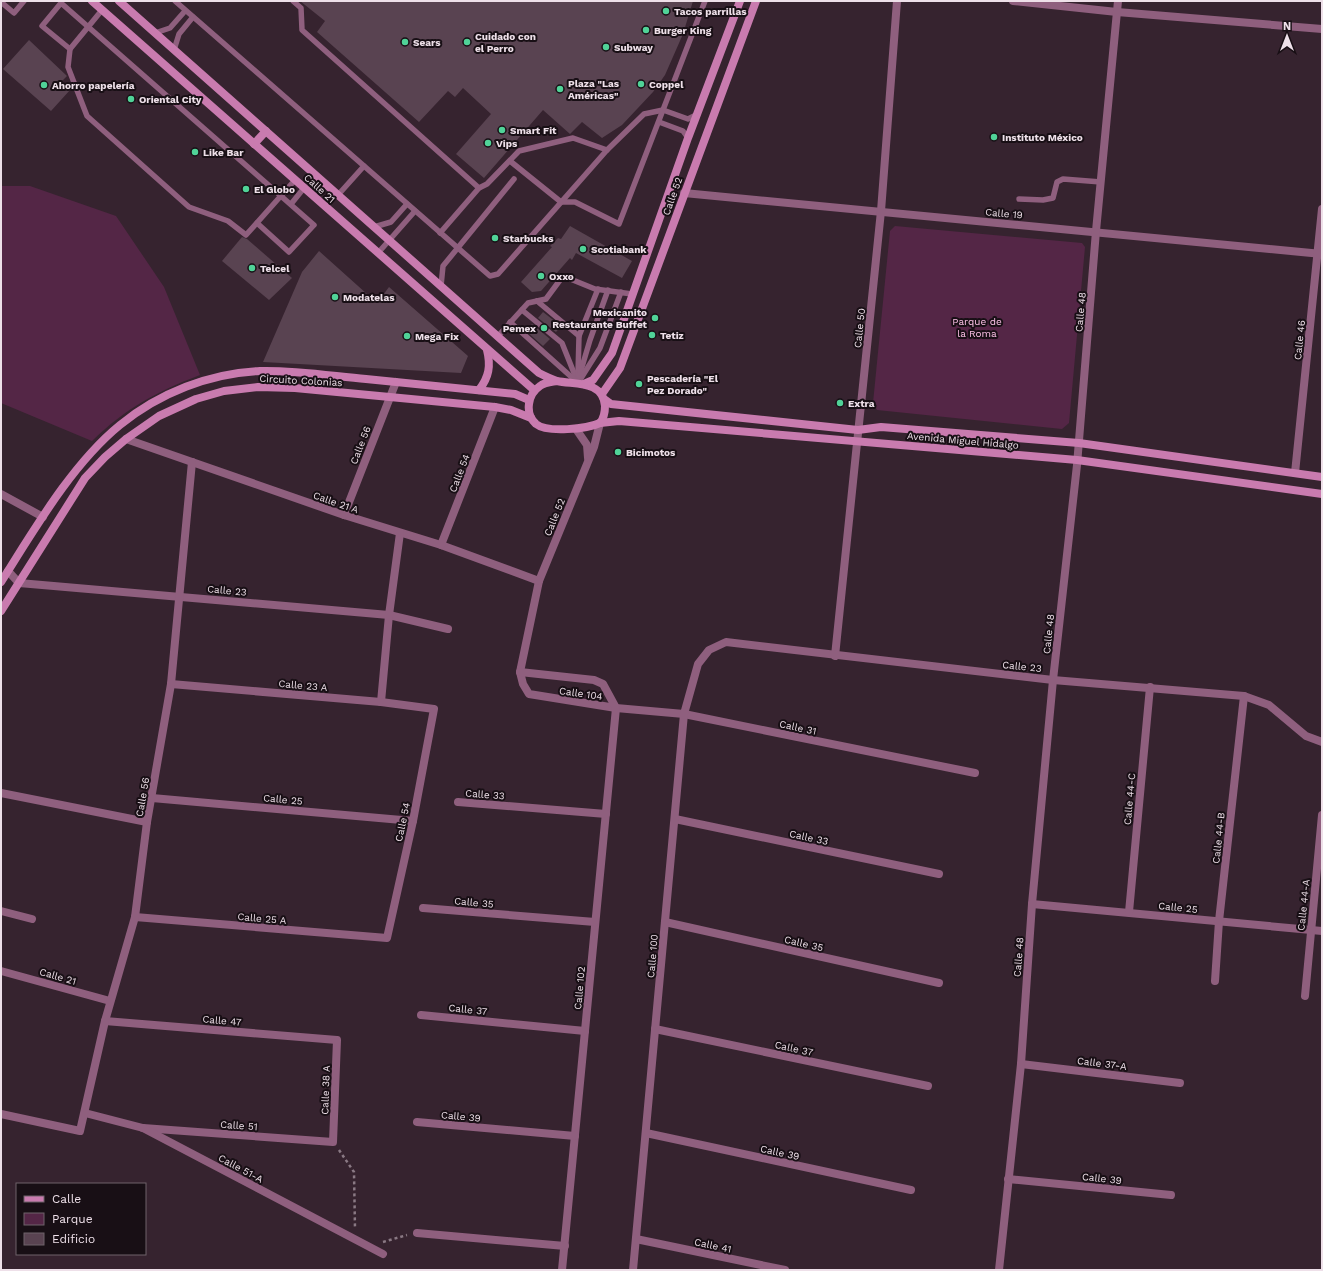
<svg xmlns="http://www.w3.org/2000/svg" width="1323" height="1271" font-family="'Work Sans',sans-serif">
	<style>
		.green { fill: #542646 }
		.building { fill: #594351 }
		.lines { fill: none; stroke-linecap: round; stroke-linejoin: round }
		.path { stroke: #8a7984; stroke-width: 2.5; stroke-dasharray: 3 3; stroke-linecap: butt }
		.lane { stroke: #8f5f7e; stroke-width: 5.5 }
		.street { stroke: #8f5f7e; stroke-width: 8 }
		.secondary { stroke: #c97baf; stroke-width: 8 }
		.poi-dot { fill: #50d398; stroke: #180f15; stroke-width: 1.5 }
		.labels { text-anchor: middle; stroke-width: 4; stroke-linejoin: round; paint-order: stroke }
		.poi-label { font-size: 10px; font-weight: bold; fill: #eee0e9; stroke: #180f15; text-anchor: start }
		.street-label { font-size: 10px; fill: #eee0e9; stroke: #180f15 }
		.park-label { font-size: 10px; fill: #fdc1e7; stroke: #180f15 }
	</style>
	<rect width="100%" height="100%" fill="#36232f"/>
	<g class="green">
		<path d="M1,186H30L116,216L164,287L200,375C156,392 126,408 92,441L1,403Z"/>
		<polygon points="895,226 1082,243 1085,247 1069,423 1062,429 877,410 873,403 890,231"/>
	</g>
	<g class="building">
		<polygon points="300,1 693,1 683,34 665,75 653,92 622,125 602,138 582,122 570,134 543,110 484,178 456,154 491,114 463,88 455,97 448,91 419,122 317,32 325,21"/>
		<polygon points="29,40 67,76 61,82 70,90 51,111 3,69"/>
		<polygon points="570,226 632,261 622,278 576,253 572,260 570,258 541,291 532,292 521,282 552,247 550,246 558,238 561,239"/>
		<polygon points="242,237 247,239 292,278 269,300 222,261"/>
		<polygon points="319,251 377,303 389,287 468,356 461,373 263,362 302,272"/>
		<polygon points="543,312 561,326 556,332 538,318"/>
		<polygon points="532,324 550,339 543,346 526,331"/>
	</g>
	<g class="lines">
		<g class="path">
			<polyline points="339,1150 354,1172 355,1229"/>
			<polyline points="383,1242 407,1235"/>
		</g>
		<g class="lane">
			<polyline points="175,1 490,276 498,274 607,150 644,114 663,110 688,119 696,115"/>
			<polyline points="293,1 301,8 302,30 479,188"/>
			<polyline points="1,2 14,13 24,1"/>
			<polyline points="102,10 70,49 68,67 87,116 189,207 228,221 246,235 295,180"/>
			<polyline points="155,33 170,28 185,11"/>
			<polyline points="70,49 42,26 61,3 314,225 289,252 257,223"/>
			<polyline points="174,50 179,34 193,17"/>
			<polyline points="659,122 683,131 688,138"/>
			<polyline points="510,161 561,202 575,202 619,224 705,1"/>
			<polyline points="338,195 364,166"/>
			<polyline points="1019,199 1043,200 1053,198 1057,182 1063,179 1101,182"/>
			<polyline points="291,204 304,188"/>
			<polyline points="374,227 391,222 407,204"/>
			<polyline points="440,233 479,188 487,184 519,151 573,138 607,150"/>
			<polyline points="378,253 415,211"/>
			<polyline points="441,286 443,266 514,179"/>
			<polyline points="537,301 579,336 598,289"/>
			<polyline points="522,310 562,343 578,383"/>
			<polyline points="510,322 577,382"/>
			<polyline points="498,336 528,303 546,299 563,276 595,289 632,294"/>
			<polyline points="578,374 579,336"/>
			<polyline points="579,377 590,340 608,290"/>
			<polyline points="578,383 600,348 621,292"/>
		</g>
		<g class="street">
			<polyline points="1013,1 1117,12 1322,29"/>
			<polyline points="684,193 1322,254"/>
			<polyline points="600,423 594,447 539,581 520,672 523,684 529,694 616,708 684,714 975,773"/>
			<polyline points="576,429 587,445 588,458"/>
			<polyline points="126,439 344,515 441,545 539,581"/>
			<polyline points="1295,473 1322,209"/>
			<polyline points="1,494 43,517"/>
			<polyline points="344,515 396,382"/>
			<polyline points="441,545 495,407"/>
			<polyline points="8,571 19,583 389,615 448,629"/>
			<polyline points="835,656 881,211 897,1"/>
			<polyline points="520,672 594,680 603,684 616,708 562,1270"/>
			<polyline points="381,702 389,615 400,533"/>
			<polyline points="1,793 147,822"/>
			<polyline points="152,798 413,821"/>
			<polyline points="458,802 606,814"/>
			<polyline points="675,819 939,874"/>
			<polyline points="1032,904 1322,931"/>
			<polyline points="423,908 595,922"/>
			<polyline points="1,911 32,919"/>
			<polyline points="1129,912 1150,687"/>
			<polyline points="135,917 387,938 413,821 434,709 381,702 171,684"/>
			<polyline points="665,922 939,983"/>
			<polyline points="1,971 110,1001"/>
			<polyline points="1215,981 1219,921 1244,696"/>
			<polyline points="1305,996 1322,815"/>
			<polyline points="421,1015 585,1031"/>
			<polyline points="105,1021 337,1040 333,1142 143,1128"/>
			<polyline points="655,1029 928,1086"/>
			<polyline points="1021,1064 1180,1083"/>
			<polyline points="85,1113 143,1128 383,1254"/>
			<polyline points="1,1114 80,1131 105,1021 135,917 147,822 171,684 192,462"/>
			<polyline points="417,1122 575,1136"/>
			<polyline points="646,1133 911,1190"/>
			<polyline points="1008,1179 1171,1195"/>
			<polyline points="417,1233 565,1246"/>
			<polyline points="636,1239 785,1270"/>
			<polyline points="633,1270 684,714 698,664 709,650 726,642 1053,680 1244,696 1269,705 1306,736 1322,742"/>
			<polyline points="999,1270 1021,1064 1032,904 1053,680 1077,465 1096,231 1118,1"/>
		</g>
		<g class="secondary">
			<polyline points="92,1 534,390"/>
			<path d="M119,1L539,373C545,376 551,379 557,381C574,385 603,380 605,406C605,412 604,418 600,423C587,429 547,433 536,424C524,413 528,394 540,386C545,382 551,382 557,381"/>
			<polyline points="254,144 266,131"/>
			<polyline points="584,384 593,380 612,353 688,138 740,1"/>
			<path d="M479,390C489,377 491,366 487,350"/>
			<polyline points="602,394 620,368 756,1"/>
			<polyline points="604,399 611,404 858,430 881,427 1079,443 1322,477"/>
			<polyline points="600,423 619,421 1077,460 1322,494"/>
			<path d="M1,582C34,530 72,464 120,425C159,393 210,373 260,371C295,370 332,376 366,379C416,384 466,389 515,394L529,400"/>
			<polyline points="1,611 85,478 105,457 126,439 159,416 196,399 224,391 258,387 295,388 495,407 511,410 531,418"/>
		</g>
	</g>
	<g class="poi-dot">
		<circle cx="666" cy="11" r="4"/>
		<circle cx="646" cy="30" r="4"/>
		<circle cx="405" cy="42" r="4"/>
		<circle cx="467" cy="42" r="4"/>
		<circle cx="606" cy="47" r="4"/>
		<circle cx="641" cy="84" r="4"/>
		<circle cx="44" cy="85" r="4"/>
		<circle cx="560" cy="89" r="4"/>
		<circle cx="131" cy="99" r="4"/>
		<circle cx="502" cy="130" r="4"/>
		<circle cx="994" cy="137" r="4"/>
		<circle cx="488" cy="143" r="4"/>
		<circle cx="195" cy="152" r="4"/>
		<circle cx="246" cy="189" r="4"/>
		<circle cx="495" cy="238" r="4"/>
		<circle cx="583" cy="249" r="4"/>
		<circle cx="252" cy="268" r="4"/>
		<circle cx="541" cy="276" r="4"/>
		<circle cx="335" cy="297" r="4"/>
		<circle cx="655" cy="318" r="4"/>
		<circle cx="544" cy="328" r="4"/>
		<circle cx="652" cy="335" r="4"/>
		<circle cx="407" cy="336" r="4"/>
		<circle cx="639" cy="384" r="4"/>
		<circle cx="840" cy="403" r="4"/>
		<circle cx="618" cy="452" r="4"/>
	</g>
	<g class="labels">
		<g class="poi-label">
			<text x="674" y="15">Tacos parrillas</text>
			<text x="654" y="34">Burger King</text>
			<text x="475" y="40">Cuidado con<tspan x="475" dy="12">el Perro</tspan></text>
			<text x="413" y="46">Sears</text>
			<text x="614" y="51">Subway</text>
			<text x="568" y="87">Plaza "Las<tspan x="568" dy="12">Américas"</tspan></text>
			<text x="649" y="88">Coppel</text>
			<text x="52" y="89">Ahorro papelería</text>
			<text x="139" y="103">Oriental City</text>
			<text x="510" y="134">Smart Fit</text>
			<text x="1002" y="141">Instituto México</text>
			<text x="496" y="147">Vips</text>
			<text x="203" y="156">Like Bar</text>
			<text x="254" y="193">El Globo</text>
			<text x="503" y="242">Starbucks</text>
			<text x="591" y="253">Scotiabank</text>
			<text x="260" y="272">Telcel</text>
			<text x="549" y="280">Oxxo</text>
			<text x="343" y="301">Modatelas</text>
			<text x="647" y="316" text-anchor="end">Mexicanito<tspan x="647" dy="12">Restaurante Buffet</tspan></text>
			<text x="536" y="332" text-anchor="end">Pemex</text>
			<text x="660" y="339">Tetiz</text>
			<text x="415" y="340">Mega Fix</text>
			<text x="647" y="382">Pescadería "El<tspan x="647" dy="12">Pez Dorado"</tspan></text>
			<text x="848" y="407">Extra</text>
			<text x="626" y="456">Bicimotos</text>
		</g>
		<g class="street-label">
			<text transform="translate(320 188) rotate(42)" y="4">Calle 21</text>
			<text transform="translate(672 196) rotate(-70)" y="4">Calle 52</text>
			<text transform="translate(1004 213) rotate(5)" y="4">Calle 19</text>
			<text transform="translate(1080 312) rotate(-85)" y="4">Calle 48</text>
			<text transform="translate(859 328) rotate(-84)" y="4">Calle 50</text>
			<text transform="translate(1299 340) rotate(-84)" y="4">Calle 46</text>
			<text transform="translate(301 380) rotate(3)" y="4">Circuito Colonias</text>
			<text transform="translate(963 440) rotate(5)" y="4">Avenida Miguel Hidalgo</text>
			<text transform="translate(360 445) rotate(-69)" y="4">Calle 56</text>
			<text transform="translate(459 473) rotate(-69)" y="4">Calle 54</text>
			<text transform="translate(336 502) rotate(19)" y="4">Calle 21 A</text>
			<text transform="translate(554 517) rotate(-68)" y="4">Calle 52</text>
			<text transform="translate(227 590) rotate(5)" y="4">Calle 23</text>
			<text transform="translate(1048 634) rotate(-84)" y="4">Calle 48</text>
			<text transform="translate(1022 666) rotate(6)" y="4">Calle 23</text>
			<text transform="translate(303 685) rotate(5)" y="4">Calle 23 A</text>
			<text transform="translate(581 693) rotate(8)" y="4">Calle 104</text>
			<text transform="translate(798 727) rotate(12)" y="4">Calle 31</text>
			<text transform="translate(485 794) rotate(4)" y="4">Calle 33</text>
			<text transform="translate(142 797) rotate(-80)" y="4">Calle 56</text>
			<text transform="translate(283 799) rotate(5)" y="4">Calle 25</text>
			<text transform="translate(1129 799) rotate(-85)" y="4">Calle 44-C</text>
			<text transform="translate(402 822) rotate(-78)" y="4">Calle 54</text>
			<text transform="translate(809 837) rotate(12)" y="4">Calle 33</text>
			<text transform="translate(1218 838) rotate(-84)" y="4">Calle 44-B</text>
			<text transform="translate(474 902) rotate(5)" y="4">Calle 35</text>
			<text transform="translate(1303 905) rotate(-84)" y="4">Calle 44-A</text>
			<text transform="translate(1178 907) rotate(6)" y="4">Calle 25</text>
			<text transform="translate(262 918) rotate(5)" y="4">Calle 25 A</text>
			<text transform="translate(804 943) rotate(13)" y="4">Calle 35</text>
			<text transform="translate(652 956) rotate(-85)" y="4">Calle 100</text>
			<text transform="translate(1018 957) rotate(-86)" y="4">Calle 48</text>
			<text transform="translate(58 976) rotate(16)" y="4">Calle 21</text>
			<text transform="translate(579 988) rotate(-85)" y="4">Calle 102</text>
			<text transform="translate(468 1009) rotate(6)" y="4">Calle 37</text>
			<text transform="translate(222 1020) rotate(5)" y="4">Calle 47</text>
			<text transform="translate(794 1048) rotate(12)" y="4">Calle 37</text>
			<text transform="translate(1102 1063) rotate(7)" y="4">Calle 37-A</text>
			<text transform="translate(325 1090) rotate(-88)" y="4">Calle 38 A</text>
			<text transform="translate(461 1116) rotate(5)" y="4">Calle 39</text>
			<text transform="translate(239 1125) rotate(4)" y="4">Calle 51</text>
			<text transform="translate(780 1152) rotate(12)" y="4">Calle 39</text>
			<text transform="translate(241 1168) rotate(28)" y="4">Calle 51-A</text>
			<text transform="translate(1102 1178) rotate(6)" y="4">Calle 39</text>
			<text transform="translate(713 1245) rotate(12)" y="4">Calle 41</text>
		</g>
		<g class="park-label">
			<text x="977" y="325">Parque de<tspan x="977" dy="12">la Roma</tspan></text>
		</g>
	</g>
	<rect width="1323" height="1271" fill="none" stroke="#eee0e9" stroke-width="4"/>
	<rect x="16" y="1183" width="130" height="72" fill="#180f15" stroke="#6e636a"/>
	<rect x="24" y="1196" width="20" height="6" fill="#c97baf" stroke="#6e636a"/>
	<text x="52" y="1203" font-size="12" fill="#eee0e9">Calle</text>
	<rect x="24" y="1213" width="20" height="12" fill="#542646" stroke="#6e636a"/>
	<text x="52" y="1223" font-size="12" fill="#eee0e9">Parque</text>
	<rect x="24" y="1233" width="20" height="12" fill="#594351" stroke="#6e636a"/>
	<text x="52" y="1243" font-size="12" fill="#eee0e9">Edificio</text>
	<g transform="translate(1287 36)" stroke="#180f15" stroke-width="3" paint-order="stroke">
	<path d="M0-3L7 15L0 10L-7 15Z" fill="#eee0e9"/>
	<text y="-6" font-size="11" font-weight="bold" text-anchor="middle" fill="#eee0e9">N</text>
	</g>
</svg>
